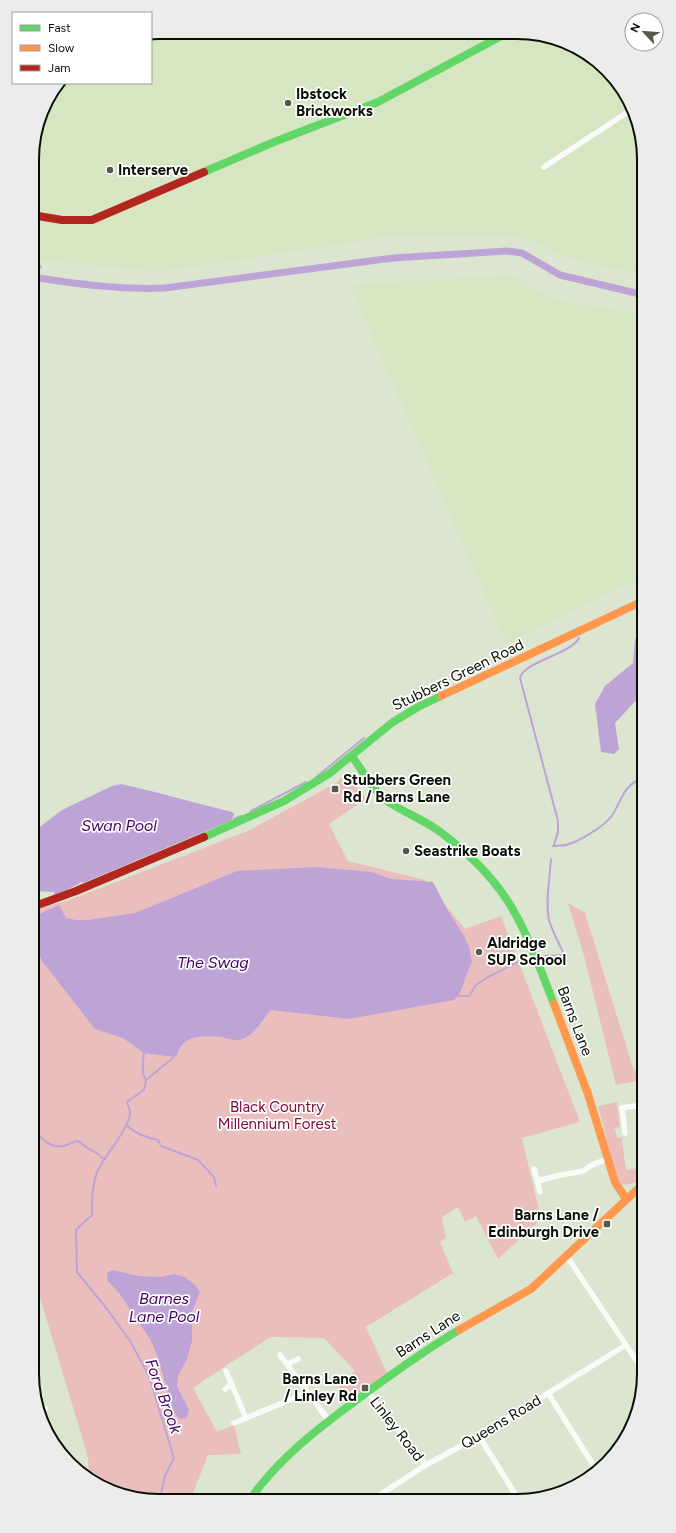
<svg xmlns="http://www.w3.org/2000/svg" width="676" height="1533" font-family="Figtree,sans-serif">
	<style>
		.built { fill: #d6e5c2 }
		.green { fill: #ebbebe }
		.water { fill: #bea4d6 }
		.lines { fill: none; stroke-linecap: round; stroke-linejoin: round }
		.stream { stroke: #bea4d6; stroke-width: 2 }
		.canal { stroke: #bea4d6; stroke-width: 7 }
		.street { stroke: #fafbf8; stroke-width: 5.5 }
		.fast { stroke: #63d668; stroke-width: 8 }
		.slow { stroke: #ff974d; stroke-width: 8 }
		.jam { stroke: #b3261e; stroke-width: 8 }
		.poi-dot { fill: #535a4b; stroke: #fff; stroke-width: 1.5 }
		.labels { text-anchor: middle; stroke-width: 3.5; stroke-linejoin: round; paint-order: stroke }
		.poi-label { font-size: 15px; font-weight: bold; fill: #090f03; stroke: #fff; text-anchor: start }
		.street-label { font-size: 15px; fill: #090f03; stroke: #fff }
		.park-label { font-size: 15px; fill: #840a39; stroke: #fff }
		.water-label { font-size: 16px; font-style: italic; fill: #3f0064; stroke: #fff }
		.rim { fill: none; stroke: #090f03; stroke-width: 2 }
	</style>
	<rect width="100%" height="100%" fill="#dce5d0"/>
	<g class="built">
		<polygon points="159,32 542,34 574,45 607,69 640,126 640,273 585,263 560,254 519,236 393,236 158,272 33,259 32,150 45,102 60,83 151,83 151,34"/>
		<polygon points="514,275 551,299 640,314 641,577 506,643 350,285"/>
	</g>
	<g class="green">
		<polygon points="346,773 366,799 329,824 348,861 425,880 465,929 501,916 580,1122 522,1138 541,1219 498,1259 476,1216 465,1222 458,1207 442,1217 446,1238 440,1242 453,1273 366,1327 387,1373 348,1400 337,1385 355,1371 324,1338 271,1337 224,1367 193,1388 217,1432 234,1425 241,1454 208,1455 191,1498 134,1499 89,1476 88,1457 36,1284 35,909 67,901 250,830 336,783"/>
		<polygon points="568,903 585,913 634,1071 643,1070 643,1080 616,1085 583,952"/>
		<polygon points="617,1102 620,1127 615,1128 617,1138 623,1137 622,1141 626,1170 643,1167 643,1176 634,1183 623,1185 617,1178 598,1106"/>
	</g>
	<g class="water">
		<polygon points="33,227 37,227 35,264 41,265 42,268 35,269 34,277 33,277"/>
		<polygon points="641,638 642,694 615,723 619,749 614,754 601,752 595,704 605,686 633,663 635,639"/>
		<path d="M121,784C158,792 195,803 232,812L234,814L232,820L83,883L82,882L55,896L54,892L35,891L34,836L41,826L62,810L112,786Z"/>
		<path d="M317,867L371,872L391,879L433,882L447,909L463,934L469,947L472,962C465,973 464,992 454,1000L349,1019L271,1010C262,1020 254,1036 240,1040C234,1041 227,1038 221,1037C203,1035 182,1035 177,1055L174,1057L144,1053L123,1038L95,1029L42,961L35,944V920L37,915L59,905L66,918L76,920H88L135,913L237,871Z"/>
		<polygon points="112,1270 139,1276 161,1277 174,1274 185,1277 195,1285 200,1292 192,1312 192,1341 187,1359 178,1376 177,1386 189,1410 187,1418 180,1419 174,1413 157,1355 150,1339 119,1293 108,1281 107,1273"/>
	</g>
	<g class="lines">
		<g class="stream">
			<polyline points="315,778 364,738"/>
			<polyline points="251,811 306,782"/>
			<polyline points="234,819 241,816"/>
			<path d="M554,845L558,832V821L520,678C523,662 571,654 579,638"/>
			<path d="M553,846C557,845 562,846 566,845C578,842 603,827 611,817C621,803 623,784 642,779"/>
			<polyline points="35,915 37,915"/>
			<path d="M544,956L562,955L563,952C558,941 552,931 549,920C545,901 550,878 551,859"/>
			<polyline points="458,996 469,996 476,985 488,977 528,957"/>
			<path d="M144,1053C143,1061 141,1073 146,1080L144,1090L128,1101L127,1103C128,1106 130,1109 130,1112C131,1127 104,1156 97,1172C92,1186 92,1200 92,1215L76,1230L77,1272L107,1309L130,1341L149,1376L174,1458L165,1476L160,1498"/>
			<polyline points="146,1080 174,1057"/>
			<path d="M126,1125C136,1134 145,1137 158,1140L161,1146L198,1160L214,1177L216,1186"/>
			<path d="M35,1132C44,1141 53,1150 67,1145C71,1143 74,1141 79,1141C88,1151 95,1150 104,1159"/>
		</g>
		<path class="canal" d="M33,277C77,284 121,290 165,288L393,258L507,251L522,253L560,275L640,294"/>
		<g class="street">
			<polyline points="544,167 631,110"/>
			<polyline points="625,1133 622,1108 643,1105"/>
			<polyline points="534,1169 540,1192"/>
			<polyline points="538,1181 556,1176 583,1171 592,1165 607,1159"/>
			<polyline points="566,1255 644,1372"/>
			<polyline points="280,1355 329,1421"/>
			<polyline points="288,1364 298,1359"/>
			<polyline points="226,1371 246,1418"/>
			<polyline points="225,1389 232,1384"/>
			<polyline points="368,1392 426,1465"/>
			<polyline points="548,1393 597,1471"/>
			<polyline points="39,1414 45,1409"/>
			<polyline points="234,1423 292,1399 306,1392"/>
			<polyline points="479,1436 517,1497"/>
			<polyline points="375,1498 426,1465 479,1436 626,1345"/>
		</g>
		<g class="fast">
			<polyline points="204,172 274,142 378,102 505,34"/>
			<path d="M352,756C363,772 373,791 390,803C407,814 427,821 443,834C472,856 500,884 517,917C532,944 542,974 554,1004"/>
			<polyline points="204,837 284,801 330,773 393,722 418,707 441,696"/>
			<path d="M251,1498C283,1453 327,1422 370,1390C399,1369 428,1348 459,1330"/>
		</g>
		<g class="slow">
			<polyline points="441,696 641,602"/>
			<polyline points="554,1004 588,1094 615,1182 626,1199"/>
			<polyline points="459,1330 531,1289 643,1184"/>
		</g>
		<g class="jam">
			<polyline points="32,215 62,220 92,220 204,172"/>
			<polyline points="35,906 76,891 204,837"/>
		</g>
	</g>
	<g class="poi-dot">
		<circle cx="288" cy="103" r="4"/>
		<circle cx="110" cy="170" r="4"/>
		<rect x="331" y="785" width="8" height="8" rx="2"/>
		<circle cx="406" cy="851" r="4"/>
		<circle cx="479" cy="952" r="4"/>
		<rect x="603" y="1220" width="8" height="8" rx="2"/>
		<rect x="361" y="1384" width="8" height="8" rx="2"/>
	</g>
	<g class="labels">
		<g class="poi-label">
			<text x="296" y="99">Ibstock<tspan x="296" dy="17">Brickworks</tspan></text>
			<text x="118" y="175">Interserve</text>
			<text x="343" y="785">Stubbers Green<tspan x="343" dy="17">Rd / Barns Lane</tspan></text>
			<text x="414" y="856">Seastrike Boats</text>
			<text x="487" y="948">Aldridge<tspan x="487" dy="17">SUP School</tspan></text>
			<text x="599" y="1220" text-anchor="end">Barns Lane /<tspan x="599" dy="17">Edinburgh Drive</tspan></text>
			<text x="357" y="1384" text-anchor="end">Barns Lane<tspan x="357" dy="17">/ Linley Rd</tspan></text>
		</g>
		<g class="street-label">
			<text transform="translate(458 675) rotate(-26)" y="5">Stubbers Green Road</text>
			<text transform="translate(575 1021) rotate(69)" y="5">Barns Lane</text>
			<text transform="translate(428 1334) rotate(-33)" y="5">Barns Lane</text>
			<text transform="translate(501 1422) rotate(-31)" y="5">Queens Road</text>
			<text transform="translate(397 1429) rotate(52)" y="5">Linley Road</text>
		</g>
		<g class="park-label">
			<text x="277" y="1112">Black Country<tspan x="277" dy="17">Millennium Forest</tspan></text>
		</g>
		<g class="water-label">
			<text x="119" y="831">Swan Pool</text>
			<text x="213" y="968">The Swag</text>
			<text x="164" y="1304">Barnes<tspan x="164" dy="18">Lane Pool</tspan></text>
			<text transform="translate(164 1396) rotate(70)" y="6">Ford Brook</text>
		</g>
	</g>
	<path d="M0 0H676V1533H0ZM159 39H517A120 120 0 0 1 637 159V1374A120 120 0 0 1 517 1494H159A120 120 0 0 1 39 1374V159A120 120 0 0 1 159 39Z" fill="#ebeceb" fill-rule="evenodd"/>
	<path class="rim" d="M159 39H517A120 120 0 0 1 637 159V1374A120 120 0 0 1 517 1494H159A120 120 0 0 1 39 1374V159A120 120 0 0 1 159 39Z"/>
	<rect x="12" y="12" width="140" height="72" fill="#ffffff" stroke="#9d9f9a"/>
	<rect x="20" y="25" width="20" height="6" fill="#63d668" stroke="#9d9f9a"/>
	<text x="48" y="32" font-size="12" fill="#090f03">Fast</text>
	<rect x="20" y="45" width="20" height="6" fill="#ff974d" stroke="#9d9f9a"/>
	<text x="48" y="52" font-size="12" fill="#090f03">Slow</text>
	<rect x="20" y="65" width="20" height="6" fill="#b3261e" stroke="#9d9f9a"/>
	<text x="48" y="72" font-size="12" fill="#090f03">Jam</text>
	<g transform="translate(644 32) rotate(296)"><circle r="19" fill="#ffffff" stroke="#9d9f9a"/>
	<path d="M0-3L7 15L0 10L-7 15Z" fill="#535a4b"/>
	<text y="-6" font-size="11" font-weight="bold" text-anchor="middle" fill="#090f03">N</text>
	</g>
</svg>
